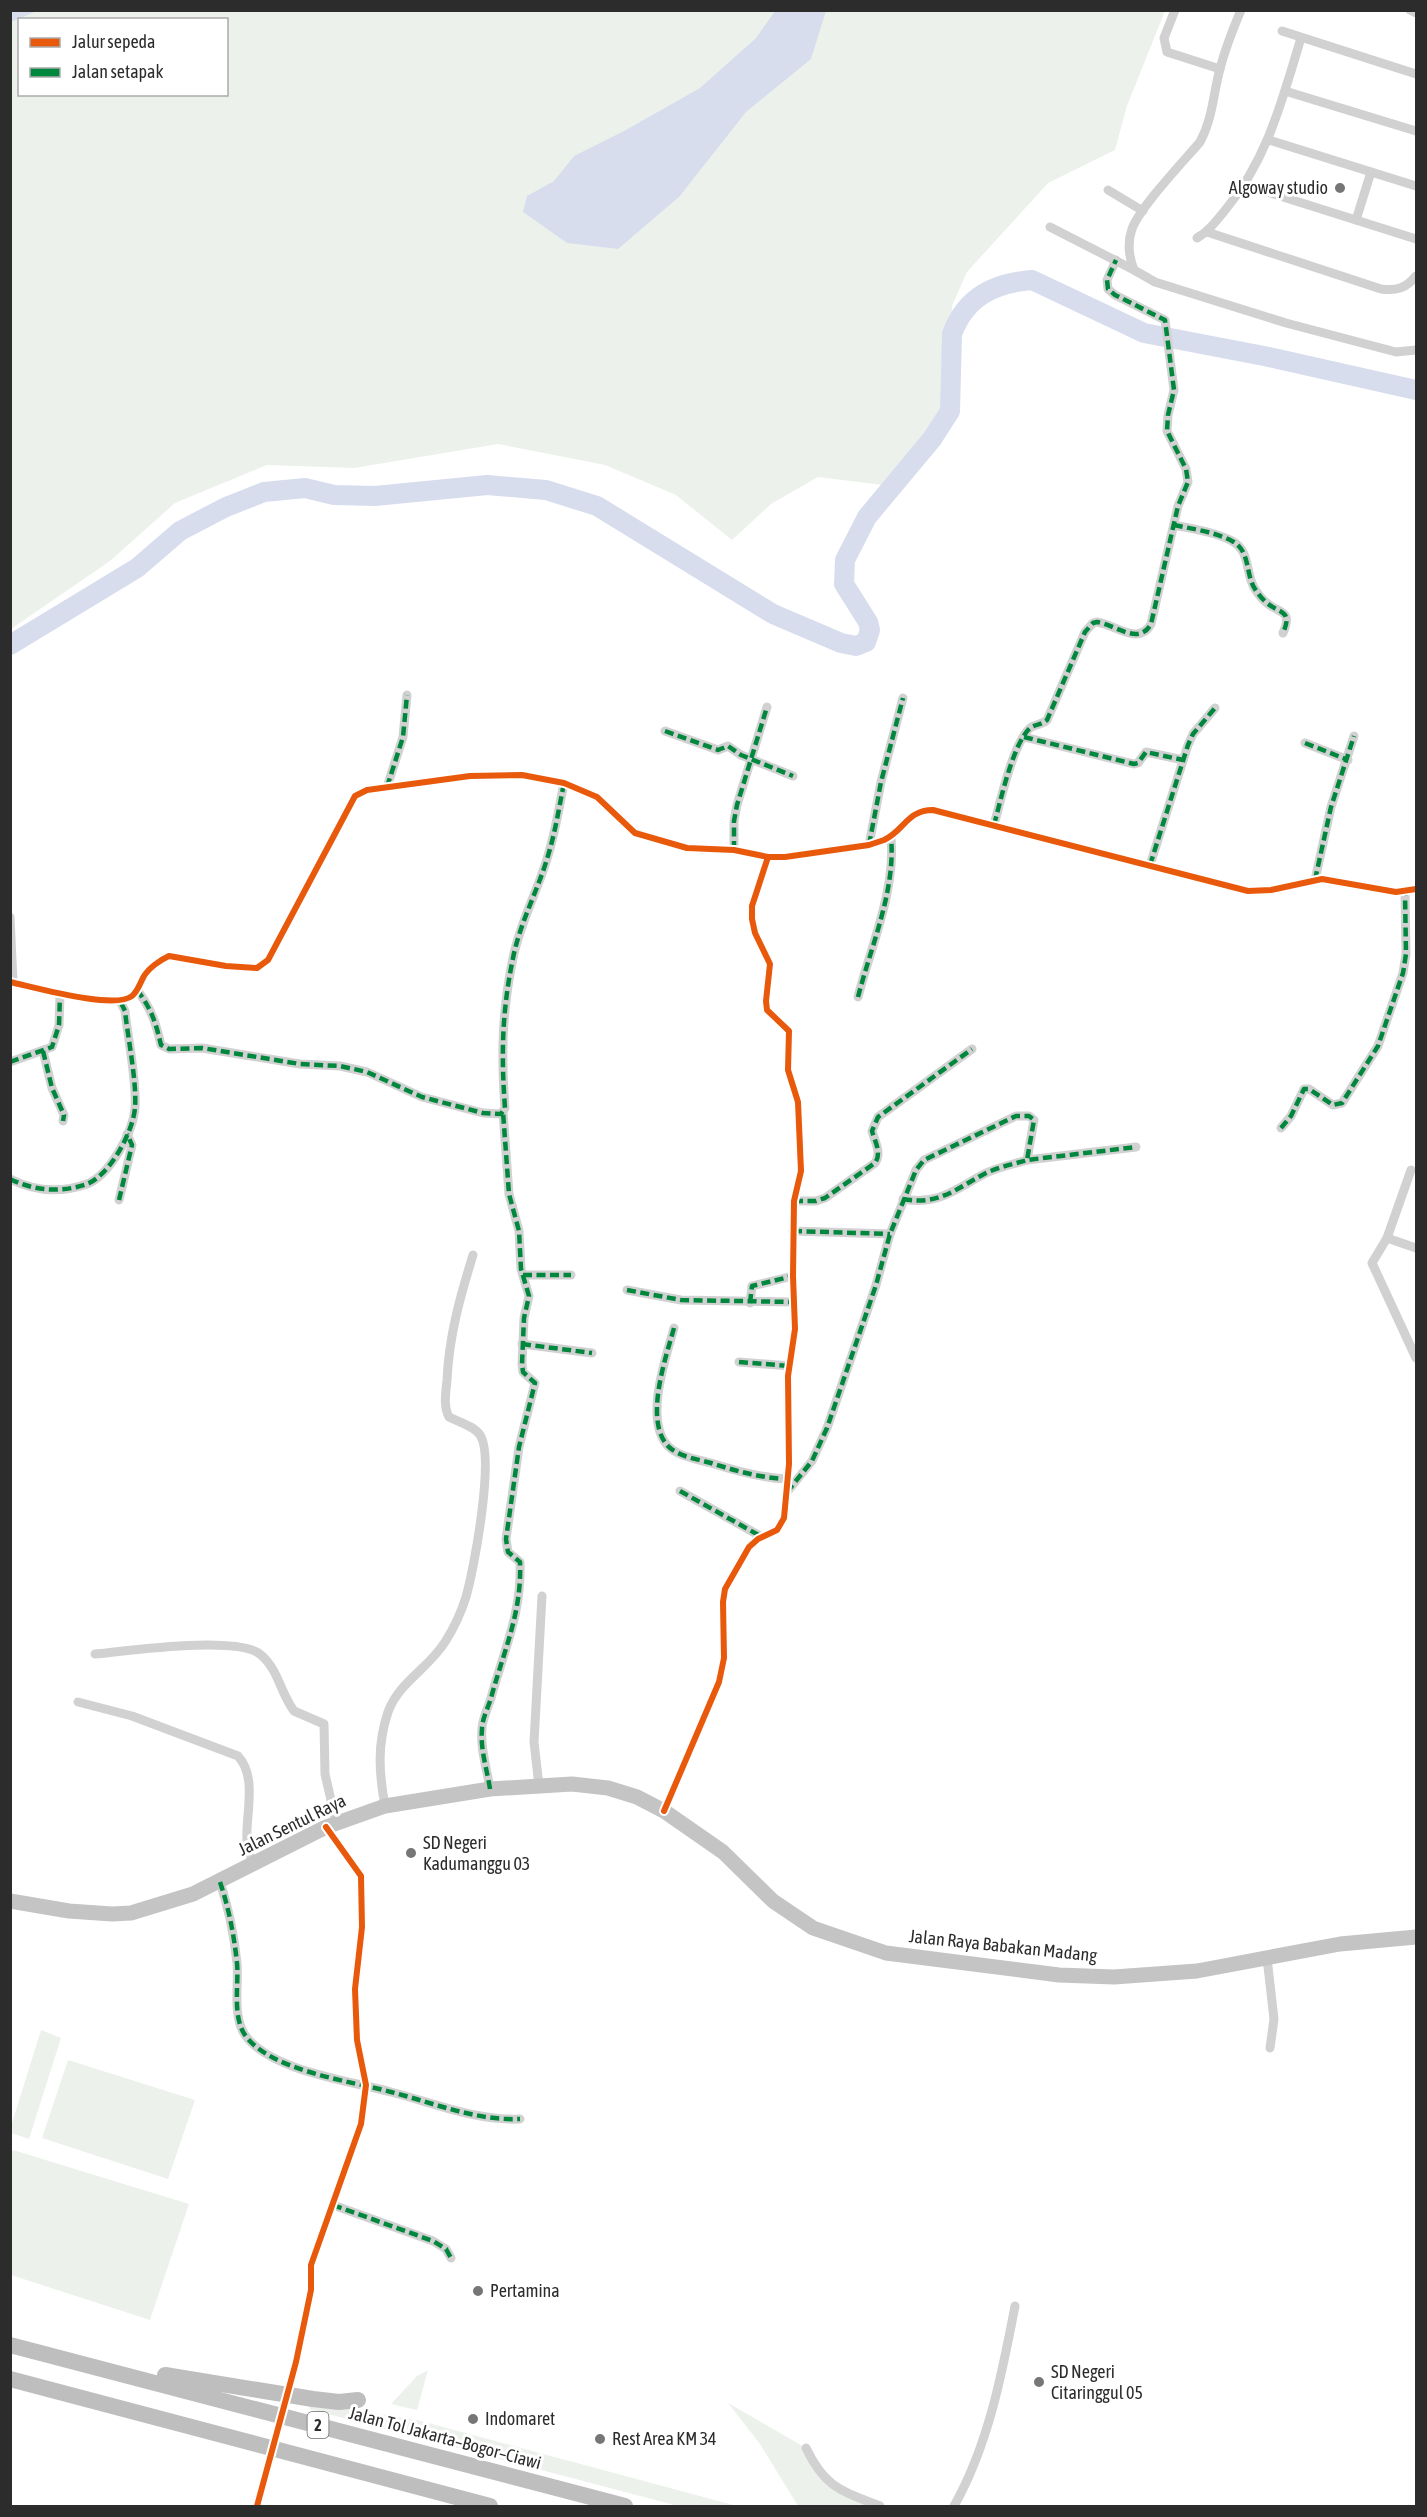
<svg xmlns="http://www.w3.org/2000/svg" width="1427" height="2517" font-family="'Asap Condensed',sans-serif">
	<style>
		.green { fill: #ecf2eb; fill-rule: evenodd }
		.water { fill: #d8ddee }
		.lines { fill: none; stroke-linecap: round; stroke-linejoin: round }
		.river { stroke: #d8ddee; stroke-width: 20 }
		.street { stroke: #d1d1d1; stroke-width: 9 }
		.primary { stroke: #c4c4c4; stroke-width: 15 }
		.highway { stroke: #bebebe; stroke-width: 16 }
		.street-bridge { stroke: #d1d1d1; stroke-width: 9 }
		.quiet { stroke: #00873e; stroke-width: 4.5; stroke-dasharray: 9 4.5; stroke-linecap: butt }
		.cycleway-casing { stroke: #fff; stroke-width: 10 }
		.cycleway { stroke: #e8590c; stroke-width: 6 }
		.poi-dot { fill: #767676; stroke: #fff; stroke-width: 2 }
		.labels { text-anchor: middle; stroke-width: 6; stroke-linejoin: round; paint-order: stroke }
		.shield { fill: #fff; stroke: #6b6b6b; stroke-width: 1.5 }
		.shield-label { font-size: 16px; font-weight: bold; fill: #2c2c2c }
		.poi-label { font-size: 18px; fill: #2c2c2c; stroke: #fff; text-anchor: start }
		.street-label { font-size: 18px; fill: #2c2c2c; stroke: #fff }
	</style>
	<rect width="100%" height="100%" fill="#fff"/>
	<g class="green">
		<path d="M37,10L1165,11L1127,106L1115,150L1048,183L967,272L952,306L950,411L932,439L891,486L818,477L771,504L732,540L676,495L605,465L498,444L354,468L267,465L175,503L110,561L11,629L10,22ZM20,20H226V94H20Z"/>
		<polygon points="41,2030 61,2038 29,2139 11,2133 11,2126"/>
		<polygon points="68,2060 195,2100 168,2179 42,2138"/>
		<polygon points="13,2150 189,2204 150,2320 11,2275 10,2158"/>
		<polygon points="428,2370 417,2410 391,2404 417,2376"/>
		<polygon points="311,2403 417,2420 737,2506 678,2506 309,2409"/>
		<polygon points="728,2403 806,2448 826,2481 883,2506 798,2506 760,2444"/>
	</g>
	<g class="water">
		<polygon points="11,10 37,10 37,11 11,22"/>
		<polygon points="775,11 826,11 811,59 746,112 679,197 618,249 567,243 523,212 527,196 554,181 574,156 624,131 700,88 756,38"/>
	</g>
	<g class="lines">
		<path class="river" d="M10,645L137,568L180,531L226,507L264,492L305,488L334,495L375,496L487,485L546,490L597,506L773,614L841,643L856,646L866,642L870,630L868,622L844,584L845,560L867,517L932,439L950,411L952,334C966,296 995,283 1032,280L1144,333L1264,356L1416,390"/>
		<g class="street">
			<polyline points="1175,10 1164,38 1167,52 1220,69"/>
			<path d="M1241,10C1233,29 1225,49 1220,69C1213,94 1213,118 1200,142C1183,162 1140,207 1132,229C1127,243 1129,257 1134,270L1155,282L1286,323L1396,352L1416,350"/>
			<polyline points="1410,10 1416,13"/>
			<polyline points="1282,31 1416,74"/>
			<polyline points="1285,91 1416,131"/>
			<polyline points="1269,140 1416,186"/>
			<polyline points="1245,185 1416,239"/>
			<polyline points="1108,190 1143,211"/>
			<polyline points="1356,220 1371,172"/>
			<polyline points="1050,227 1134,270"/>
			<path d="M1207,232L1381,289C1397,291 1406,288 1416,276"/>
			<path d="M1197,238C1209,231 1217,220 1226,209C1268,158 1282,100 1301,38"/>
			<path d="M1174,525C1193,529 1215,532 1232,541C1251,551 1245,574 1255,589C1258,594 1263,600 1267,603C1280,614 1293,610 1283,633"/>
			<polyline points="665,731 718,750 728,746 741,755 793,776"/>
			<polyline points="1024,737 1134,764 1138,763 1146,752 1183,760"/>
			<polyline points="1305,743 1348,760"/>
			<polyline points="387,787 403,737 407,695"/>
			<path d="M994,825C1000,803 1013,743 1030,728C1035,724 1042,725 1047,720L1085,632L1093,623L1097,622C1116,625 1139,646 1151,624L1178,506L1188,482L1186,469L1167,431L1168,415L1174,390L1165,320L1115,295L1108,289L1107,280L1116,260"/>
			<polyline points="869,845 881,782 903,698"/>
			<polyline points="734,850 734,821 737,805 767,707"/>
			<polyline points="1150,865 1188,745 1193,734 1215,708"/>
			<polyline points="1315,880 1331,807 1354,736"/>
			<polyline points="10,917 13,982"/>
			<path d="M10,982C34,987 114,1010 132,996C138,991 140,983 144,976C149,968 160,960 169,956L226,966L257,968L268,960L355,796L367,790L470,776L522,775L564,783L597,797L635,833L687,848L734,850L768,857H785L869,845L884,840C904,831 907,810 933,810L1248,891L1271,890L1322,879L1396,892L1416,889"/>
			<path d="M137,990C151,1008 156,1023 161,1045L169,1049L202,1048L300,1064L340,1066L367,1072L422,1097L483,1113L501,1114L505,1108C501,1055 502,1011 513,958C520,923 537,892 547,859C555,834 559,808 564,783"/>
			<path d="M858,997C871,946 896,890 891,837"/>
			<polyline points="43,1051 52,1088 64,1115 63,1121"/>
			<polyline points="10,1062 52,1047 59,1025 60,995"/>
			<polyline points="1281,1128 1291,1116 1304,1089 1309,1089 1333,1105 1342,1103 1378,1046 1403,973 1406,954 1405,893"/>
			<polyline points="1411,1170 1387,1238 1372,1263 1416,1358"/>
			<path d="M10,1179C34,1191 61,1193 87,1184C110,1175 133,1132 135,1108C137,1082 128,1039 125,1011L120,1001"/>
			<path d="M903,1199C939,1206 957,1188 986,1173C999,1167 1014,1164 1027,1160"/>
			<polyline points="119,1200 132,1145 127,1134"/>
			<path d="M794,1201H816L825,1198L875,1163C882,1153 875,1142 872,1131L878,1117L972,1049"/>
			<polyline points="793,1231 890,1234"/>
			<polyline points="1387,1238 1416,1248"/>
			<polyline points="523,1275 571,1275"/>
			<polyline points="627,1290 681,1300 793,1302"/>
			<polyline points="750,1303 752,1286 793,1276"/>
			<path d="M674,1328C666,1357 643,1422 669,1447C680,1457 697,1459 711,1463C736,1471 761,1478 787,1479"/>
			<polyline points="522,1344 592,1353"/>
			<polyline points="739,1362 790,1366"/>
			<polyline points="680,1491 762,1537"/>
			<polyline points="787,1492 812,1461 827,1428 876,1285 890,1234 916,1170 924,1160 1016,1116 1029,1116 1034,1120 1027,1160 1136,1147"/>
			<path d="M95,1654C127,1651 239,1635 261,1655C278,1669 281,1694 294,1711L324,1724L325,1774L336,1822"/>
			<path d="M78,1702L132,1716L238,1756C258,1778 245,1815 247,1842C248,1850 251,1858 253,1865"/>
			<polyline points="539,1786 534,1742 542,1596"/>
			<path d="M490,1789C487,1769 480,1749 482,1729C482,1719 488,1708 491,1698C504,1650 522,1613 520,1562L508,1552L506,1539L519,1447L535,1383L523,1372L522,1364L524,1318L529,1296L521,1269L519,1231L509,1194L503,1112"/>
			<path d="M385,1806C379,1773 377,1745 388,1712C399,1682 429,1668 445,1642C454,1628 461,1613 466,1597C474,1569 495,1457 480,1435C474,1426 459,1422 449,1417C443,1406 446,1392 447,1380C449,1336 460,1297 473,1255"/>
			<polyline points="664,1811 719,1682 724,1658 723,1602 725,1589 749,1547 758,1539 777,1530 784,1518 789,1464 788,1376 795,1329 793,1276 794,1201 801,1171 798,1102 788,1070 789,1031 767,1010 766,1001 770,964 755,933 752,919 752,906 768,857"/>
			<path d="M220,1882C229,1909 234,1935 237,1963C239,1984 232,2016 245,2035C270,2071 351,2081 391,2092C434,2103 476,2121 520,2119"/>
			<polyline points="1267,1958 1274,2019 1270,2048"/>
			<polyline points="333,2205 433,2241 446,2249 451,2258"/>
			<polyline points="296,2362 311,2290 311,2265 361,2124 366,2085 357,2040 355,1989 362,1927 361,1876 326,1827"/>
			<path d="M806,2448C825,2488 842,2491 880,2506"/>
			<path d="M954,2506C988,2446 1002,2374 1015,2306"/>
		</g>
		<polyline class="primary" points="10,1901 69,1911 112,1914 131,1913 193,1894 326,1827 385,1806 490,1789 572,1784 608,1788 637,1797 664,1811 723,1852 773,1901 813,1928 886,1953 1059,1975 1114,1977 1197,1971 1340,1944 1416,1937"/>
		<g class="highway">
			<polyline points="10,2345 625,2506"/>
			<polyline points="165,2375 313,2399 339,2402 358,2400"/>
			<polyline points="10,2379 490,2506"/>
		</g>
		<polyline class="street-bridge" points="257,2506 296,2362"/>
		<g class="quiet">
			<path d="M1174,525C1193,529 1215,532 1232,541C1251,551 1245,574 1255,589C1258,594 1263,600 1267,603C1280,614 1293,610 1283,633"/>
			<polyline points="665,731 718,750 728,746 741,755 793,776"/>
			<polyline points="1024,737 1134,764 1138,763 1146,752 1183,760"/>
			<polyline points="1305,743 1348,760"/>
			<polyline points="387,787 403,737 407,695"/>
			<path d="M994,825C1000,803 1013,743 1030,728C1035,724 1042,725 1047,720L1085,632L1093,623L1097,622C1116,625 1139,646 1151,624L1178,506L1188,482L1186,469L1167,431L1168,415L1174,390L1165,320L1115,295L1108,289L1107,280L1116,260"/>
			<polyline points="869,845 881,782 903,698"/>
			<polyline points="734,850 734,821 737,805 767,707"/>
			<polyline points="1150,865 1188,745 1193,734 1215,708"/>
			<polyline points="1315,880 1331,807 1354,736"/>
			<path d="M137,990C151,1008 156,1023 161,1045L169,1049L202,1048L300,1064L340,1066L367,1072L422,1097L483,1113L501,1114L505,1108C501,1055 502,1011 513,958C520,923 537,892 547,859C555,834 559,808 564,783"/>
			<path d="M858,997C871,946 896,890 891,837"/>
			<polyline points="43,1051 52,1088 64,1115 63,1121"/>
			<polyline points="10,1062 52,1047 59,1025 60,995"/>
			<polyline points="1281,1128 1291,1116 1304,1089 1309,1089 1333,1105 1342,1103 1378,1046 1403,973 1406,954 1405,893"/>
			<path d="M10,1179C34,1191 61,1193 87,1184C110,1175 133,1132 135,1108C137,1082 128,1039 125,1011L120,1001"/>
			<path d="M903,1199C939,1206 957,1188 986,1173C999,1167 1014,1164 1027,1160"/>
			<polyline points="119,1200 132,1145 127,1134"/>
			<path d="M794,1201H816L825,1198L875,1163C882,1153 875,1142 872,1131L878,1117L972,1049"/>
			<polyline points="793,1231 890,1234"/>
			<polyline points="523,1275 571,1275"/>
			<polyline points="627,1290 681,1300 793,1302"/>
			<polyline points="750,1303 752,1286 793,1276"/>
			<path d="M674,1328C666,1357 643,1422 669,1447C680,1457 697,1459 711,1463C736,1471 761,1478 787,1479"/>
			<polyline points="522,1344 592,1353"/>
			<polyline points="739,1362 790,1366"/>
			<polyline points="680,1491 762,1537"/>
			<polyline points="787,1492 812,1461 827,1428 876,1285 890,1234 916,1170 924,1160 1016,1116 1029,1116 1034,1120 1027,1160 1136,1147"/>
			<path d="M490,1789C487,1769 480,1749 482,1729C482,1719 488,1708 491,1698C504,1650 522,1613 520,1562L508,1552L506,1539L519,1447L535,1383L523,1372L522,1364L524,1318L529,1296L521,1269L519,1231L509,1194L503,1112"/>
			<path d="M220,1882C229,1909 234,1935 237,1963C239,1984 232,2016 245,2035C270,2071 351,2081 391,2092C434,2103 476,2121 520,2119"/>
			<polyline points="333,2205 433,2241 446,2249 451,2258"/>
		</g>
		<g class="cycleway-casing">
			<g id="cycleway">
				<path d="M10,982C34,987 114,1010 132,996C138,991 140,983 144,976C149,968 160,960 169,956L226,966L257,968L268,960L355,796L367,790L470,776L522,775L564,783L597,797L635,833L687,848L734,850L768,857H785L869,845L884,840C904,831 907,810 933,810L1248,891L1271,890L1322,879L1396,892L1416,889"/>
				<polyline points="664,1811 719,1682 724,1658 723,1602 725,1589 749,1547 758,1539 777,1530 784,1518 789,1464 788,1376 795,1329 793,1276 794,1201 801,1171 798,1102 788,1070 789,1031 767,1010 766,1001 770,964 755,933 752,919 752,906 768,857"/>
				<polyline points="257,2506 296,2362 311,2290 311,2265 361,2124 366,2085 357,2040 355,1989 362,1927 361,1876 326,1827"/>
			</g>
		</g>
		<use href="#cycleway" class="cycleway"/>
	</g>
	<g class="poi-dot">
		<circle cx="1340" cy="188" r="6"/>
		<circle cx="411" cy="1853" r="6"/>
		<circle cx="478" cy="2291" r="6"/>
		<circle cx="1039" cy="2382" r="6"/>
		<circle cx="473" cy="2419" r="6"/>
		<circle cx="600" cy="2439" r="6"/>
	</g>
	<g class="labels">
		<rect class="shield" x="307.5" y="2412" width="21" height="26" rx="4.5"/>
		<g class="shield-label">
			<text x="318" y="2431">2</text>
		</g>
		<g class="poi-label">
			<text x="1328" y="194" text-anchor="end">Algoway studio</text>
			<text x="423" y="1849">SD Negeri<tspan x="423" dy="21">Kadumanggu 03</tspan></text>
			<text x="490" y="2297">Pertamina</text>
			<text x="1051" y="2378">SD Negeri<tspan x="1051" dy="21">Citaringgul 05</tspan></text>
			<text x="485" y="2425">Indomaret</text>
			<text x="612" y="2445">Rest Area KM 34</text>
		</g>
		<g class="street-label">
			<text transform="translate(292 1825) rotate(-26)" y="6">Jalan Sentul Raya</text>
			<text transform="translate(1003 1946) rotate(6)" y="6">Jalan Raya Babakan Madang</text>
			<text transform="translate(445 2438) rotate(15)" y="6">Jalan Tol Jakarta–Bogor–Ciawi</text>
		</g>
	</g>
	<rect width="1427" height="2517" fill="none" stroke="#2c2c2c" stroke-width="24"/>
	<rect x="18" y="18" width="210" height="78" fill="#ffffff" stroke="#ababab" stroke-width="1.5"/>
	<rect x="30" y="38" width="30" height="9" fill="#e8590c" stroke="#ababab" stroke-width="1.5"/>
	<text x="72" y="48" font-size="18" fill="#2c2c2c">Jalur sepeda</text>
	<rect x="30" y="68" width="30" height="9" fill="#00873e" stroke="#ababab" stroke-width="1.5"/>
	<text x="72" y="78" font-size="18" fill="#2c2c2c">Jalan setapak</text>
</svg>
